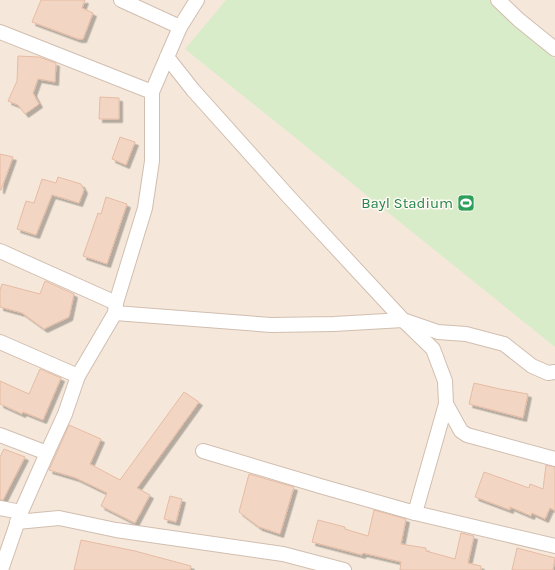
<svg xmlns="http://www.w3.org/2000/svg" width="555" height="570" font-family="Karla,sans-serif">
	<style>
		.residential { fill: #f5e8da }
		.grass { fill: #d8ecc9 }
		.building { fill: #f3d5c3; stroke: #e6bba3; filter: url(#shadow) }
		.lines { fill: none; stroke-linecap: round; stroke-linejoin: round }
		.street-casing { stroke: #d1beb0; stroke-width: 16 }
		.street { stroke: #fff; stroke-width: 14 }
		.labels { text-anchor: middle; stroke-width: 3; stroke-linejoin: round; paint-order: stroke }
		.leisure-label { font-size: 15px; fill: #27864d; stroke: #fffaf3; text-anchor: end }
	</style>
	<defs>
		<filter id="shadow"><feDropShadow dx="3.5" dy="3.5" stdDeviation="0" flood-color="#0004"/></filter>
	</defs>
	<rect width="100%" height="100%" fill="#fdf6ec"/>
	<rect class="residential" x="0" y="0" width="555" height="570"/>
	<polygon class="grass" points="226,0 489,0 555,59 555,347 185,49"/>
	<g class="building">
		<polygon points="41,0 85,0 82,8 93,13 83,39 78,39 32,22"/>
		<polygon points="18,56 39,57 56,63 55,82 38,79 33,93 39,104 25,114 18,105 8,101 17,81"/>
		<polygon points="100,97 119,98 119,119 99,119"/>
		<polygon points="120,137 135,142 126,165 112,159"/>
		<polygon points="0,154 13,157 1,190 0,190"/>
		<polygon points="58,177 81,184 84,190 79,203 52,195 36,235 17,229 26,201 34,203 42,179 56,183"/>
		<polygon points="106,197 127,204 107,264 83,256 98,213 101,214"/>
		<polygon points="45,281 74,294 69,317 44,329 22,313 0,307 0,290 2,284 40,294"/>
		<polygon points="40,369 61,378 43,420 23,412 22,414 0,404 0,381 29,394"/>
		<polygon points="474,383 500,389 528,394 523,418 469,404"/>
		<polygon points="184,392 199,402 137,488 150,495 135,523 101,506 107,493 76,478 49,470 69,425 101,439 90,464 120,480"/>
		<polygon points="4,449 25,457 3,500 0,500 0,457"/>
		<polygon points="546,465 555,467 555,511 550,508 545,519 532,513 531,516 510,507 510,510 475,497 484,472 529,488 530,484 543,489"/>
		<polygon points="249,474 294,487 280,534 259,527 239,512"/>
		<polygon points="170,496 182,499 176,522 164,519"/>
		<polygon points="374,510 406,519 401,544 426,548 426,551 455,559 461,533 474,536 468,563 481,566 481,570 400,570 401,562 363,553 362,555 312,542 318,520 345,527 345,529 368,536"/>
		<polygon points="81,540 135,551 191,566 190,570 74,570"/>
		<polygon points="517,548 555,558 553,570 512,570"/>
	</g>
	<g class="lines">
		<g class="street-casing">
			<g id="street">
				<polyline points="121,0 180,27"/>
				<polyline points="498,0 519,20 555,49"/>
				<polyline points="0,32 152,92"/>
				<polyline points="167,57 193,90 288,196 403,320 433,349 445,381 446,404 415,513"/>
				<polyline points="0,251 116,303"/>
				<polyline points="115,313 271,325 334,324 403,320 438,332 466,334 504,344 532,366 548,373 555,372"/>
				<polyline points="0,342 78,376"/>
				<polyline points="446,404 461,431 467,435 555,459"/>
				<polyline points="0,435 47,453"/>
				<polyline points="203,451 320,486 415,513 555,546"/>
				<polyline points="0,508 21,512"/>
				<polyline points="17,522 59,518 116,530 283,554 344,570"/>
				<polyline points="1,570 21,512 47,453 65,414 78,376 115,313 116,303 145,208 152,161 152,92 180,27 197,0"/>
			</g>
		</g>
		<use href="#street" class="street"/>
	</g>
	<defs>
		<g id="stadium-square" transform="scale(0.9)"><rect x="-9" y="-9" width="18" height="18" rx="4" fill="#2e9e5b" stroke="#fffaf3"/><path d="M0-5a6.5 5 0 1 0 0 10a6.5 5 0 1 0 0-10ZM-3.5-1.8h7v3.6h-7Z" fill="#fff"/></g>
	</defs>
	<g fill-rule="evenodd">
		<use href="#stadium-square" x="466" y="203"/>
	</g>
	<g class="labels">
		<g class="leisure-label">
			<text x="453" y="208">Bayl Stadium</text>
		</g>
	</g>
</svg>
